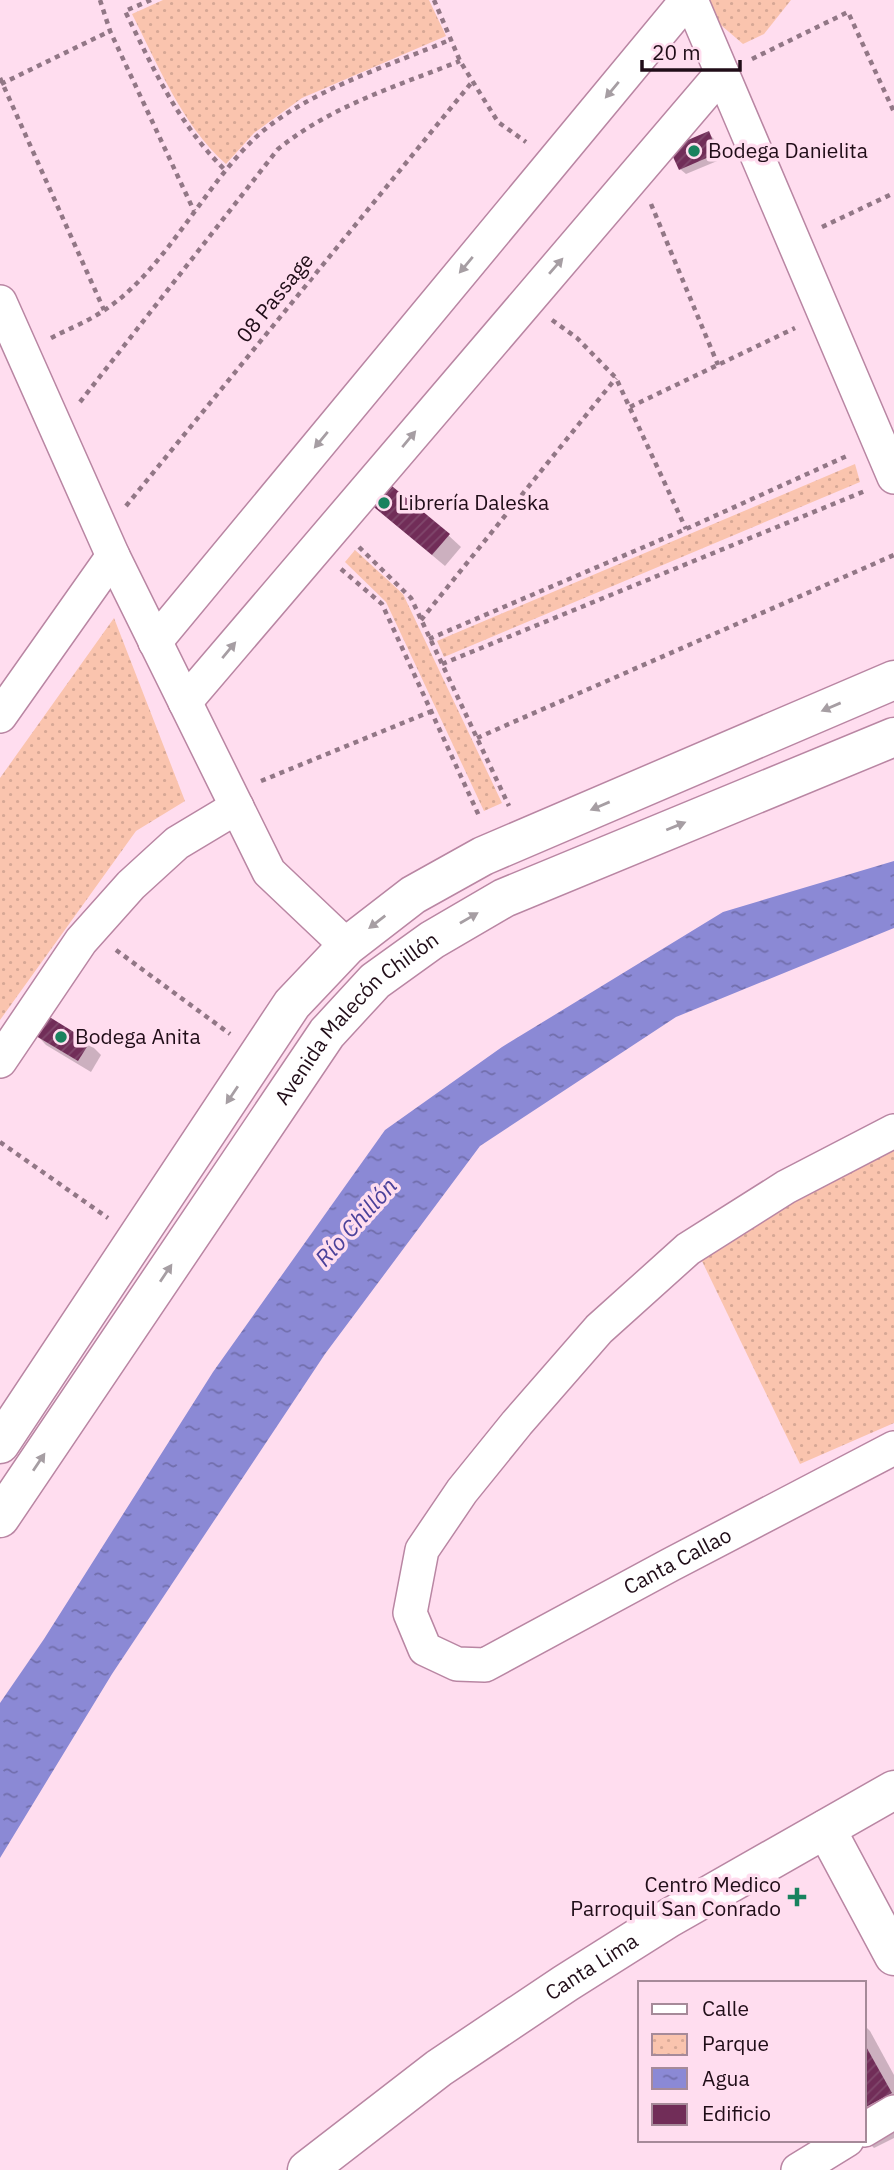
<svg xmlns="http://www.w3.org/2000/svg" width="894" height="2170" font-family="'IBM Plex Sans',sans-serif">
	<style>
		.park { fill: url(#park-dots) }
		.water { fill: url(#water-ripples) }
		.shadow { fill: #0003 }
		.building { fill: url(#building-hatch) }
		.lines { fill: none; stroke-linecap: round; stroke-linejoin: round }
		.minor-casing { stroke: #b986a3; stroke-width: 36 }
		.tertiary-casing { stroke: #b986a3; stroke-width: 41 }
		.secondary-casing { stroke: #b986a3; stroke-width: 41 }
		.path { stroke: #927786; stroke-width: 4.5; stroke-dasharray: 5 5; stroke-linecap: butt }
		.minor { stroke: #fff; stroke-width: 33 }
		.tertiary { stroke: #fff; stroke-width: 38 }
		.secondary { stroke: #fff; stroke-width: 38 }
		.oneway { fill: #a69ea3 }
		.poi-dot { fill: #19825e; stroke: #ffddef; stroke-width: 2.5 }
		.labels { text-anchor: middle; stroke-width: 7; stroke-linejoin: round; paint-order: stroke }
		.poi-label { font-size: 21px; fill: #200d18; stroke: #ffddef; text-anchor: start }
		.street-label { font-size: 21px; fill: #200d18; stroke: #ffddef }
		.water-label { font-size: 23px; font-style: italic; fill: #4b419a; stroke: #ffddef }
	</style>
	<defs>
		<pattern id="park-dots" width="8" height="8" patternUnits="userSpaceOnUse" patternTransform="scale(1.75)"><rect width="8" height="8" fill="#fac4ae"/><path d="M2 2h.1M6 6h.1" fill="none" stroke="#d6a795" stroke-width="1.8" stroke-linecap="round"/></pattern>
		<pattern id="water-ripples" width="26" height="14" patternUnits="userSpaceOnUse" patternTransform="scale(1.75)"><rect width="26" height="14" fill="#8b89d5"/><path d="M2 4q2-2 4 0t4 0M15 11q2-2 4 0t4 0" fill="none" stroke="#716eac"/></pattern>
		<pattern id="building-hatch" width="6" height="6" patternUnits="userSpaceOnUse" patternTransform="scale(1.75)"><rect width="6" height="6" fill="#712d58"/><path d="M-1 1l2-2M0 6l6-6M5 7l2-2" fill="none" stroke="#80486c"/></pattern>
	</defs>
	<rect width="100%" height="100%" fill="#ffddef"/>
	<g class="park">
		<path d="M163,0H429L446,36L302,98L254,133L226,164C182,125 158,65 132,14Z"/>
		<polygon points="706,0 791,0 764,34 743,44 715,20"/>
		<polygon points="855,464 860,482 444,657 437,641"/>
		<polygon points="355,550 403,594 502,803 484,811 386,602 345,562"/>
		<polygon points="114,618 185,801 136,831 0,1020 0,778"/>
		<polygon points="894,1150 894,1423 800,1464 701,1259 774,1212"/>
	</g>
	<polygon class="water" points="894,861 894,928 676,1017 480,1146 325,1354 112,1674 0,1858 0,1703 44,1639 213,1372 385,1130 502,1047 723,912"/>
	<g class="shadow">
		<polygon points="708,133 714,139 722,159 686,174 680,169"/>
		<polygon points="384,515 448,535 461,547 445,566"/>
		<polygon points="34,1032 89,1043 101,1055 91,1072 46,1045"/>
		<polygon points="864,2025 870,2031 894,2075 894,2138 874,2148 864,2138"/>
	</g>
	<g class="building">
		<polygon points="709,131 718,153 679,170 669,148"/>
		<polygon points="387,482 450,534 432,555 369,503"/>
		<polygon points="43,1013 90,1042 78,1061 31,1033"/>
		<polygon points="864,2043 892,2093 864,2108"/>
	</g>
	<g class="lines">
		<g class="minor-casing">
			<g id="minor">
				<polyline points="691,0 894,477"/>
				<polyline points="0,302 113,556 269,872 347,946"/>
				<polyline points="155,642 687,0"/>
				<polyline points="185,702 722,73"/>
				<polyline points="0,716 113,556"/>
				<polyline points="0,1061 81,941 131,885 177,843 237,807"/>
				<path id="s1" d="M894,1131L786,1187L688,1249L599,1329L517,1423L462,1491L422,1550L410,1613L425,1649L457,1664L485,1665L670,1565L894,1448"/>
				<polyline points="864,2130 894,2112"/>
				<polyline points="798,2170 847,2140"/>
			</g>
		</g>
		<g class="tertiary-casing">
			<g id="tertiary">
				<polyline points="826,1829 894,1956"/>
				<path id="s2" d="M307,2170L439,2068L566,1983L669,1918L894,1790"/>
			</g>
		</g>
		<g class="secondary-casing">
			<g id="secondary">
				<polyline points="0,1444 292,1004 347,946 413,895 483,856 894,680"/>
				<path id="s3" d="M0,1518L327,1033L375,981L432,940L504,898L894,737"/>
			</g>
		</g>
		<g class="path">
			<polyline points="100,0 110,31 194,211"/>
			<path d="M151,0L125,11C154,70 178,124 226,171"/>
			<polyline points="434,0 460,61 498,122 526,142"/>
			<polyline points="752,59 848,12 894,112"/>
			<polyline points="0,78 104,310"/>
			<polyline points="1,84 110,31"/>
			<polyline points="651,204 718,365"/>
			<polyline points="822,227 894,193"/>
			<polyline points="552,320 577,338 616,378 686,529"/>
			<path d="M51,338C68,329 87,322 103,311C163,273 202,189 254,139C303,92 389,66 452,39"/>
			<path d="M80,402L278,149C331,106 397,86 460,61"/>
			<polyline points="630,407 795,328"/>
			<polyline points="126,506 472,82"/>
			<polyline points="359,547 411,598 509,806"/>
			<polyline points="341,569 382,604 480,818"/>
			<polyline points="421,620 616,378"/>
			<polyline points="429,639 686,529 849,455"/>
			<polyline points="442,664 865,491"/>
			<polyline points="477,738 894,555"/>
			<polyline points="261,781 432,711"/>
			<polyline points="116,950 230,1034"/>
			<polyline points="0,1142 108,1218"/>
		</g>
		<use href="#minor" class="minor"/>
		<use href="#tertiary" class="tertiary"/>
		<use href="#secondary" class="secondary"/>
	</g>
	<defs><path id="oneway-solid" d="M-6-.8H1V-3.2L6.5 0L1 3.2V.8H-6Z" transform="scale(1.75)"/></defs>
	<g class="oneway">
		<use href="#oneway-solid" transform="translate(612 90) rotate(130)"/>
		<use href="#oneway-solid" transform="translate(466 265) rotate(130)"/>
		<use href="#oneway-solid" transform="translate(556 266) rotate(-49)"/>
		<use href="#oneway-solid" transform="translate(409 439) rotate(-50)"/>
		<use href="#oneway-solid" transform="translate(321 440) rotate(130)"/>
		<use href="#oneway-solid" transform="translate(229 650) rotate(-50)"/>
		<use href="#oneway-solid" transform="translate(831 707) rotate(157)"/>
		<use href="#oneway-solid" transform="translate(600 806) rotate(157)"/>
		<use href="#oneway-solid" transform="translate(676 826) rotate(-22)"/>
		<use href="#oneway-solid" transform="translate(469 918) rotate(-30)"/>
		<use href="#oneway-solid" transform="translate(377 922) rotate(142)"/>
		<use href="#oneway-solid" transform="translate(232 1095) rotate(124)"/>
		<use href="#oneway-solid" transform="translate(166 1273) rotate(-56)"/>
		<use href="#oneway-solid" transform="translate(39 1462) rotate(-56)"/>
	</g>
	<g class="poi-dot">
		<circle cx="694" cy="151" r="7"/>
		<circle cx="384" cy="503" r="7"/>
		<circle cx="61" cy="1037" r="7"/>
		<path d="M793.5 1886.5h7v7h7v7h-7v7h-7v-7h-7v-7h7z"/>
	</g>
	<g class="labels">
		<g class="poi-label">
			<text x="708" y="158">Bodega Danielita</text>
			<text x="398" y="510">Librería Daleska</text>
			<text x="75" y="1044">Bodega Anita</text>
			<text x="781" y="1892" text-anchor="end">Centro Medico<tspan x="781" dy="24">Parroquil San Conrado</tspan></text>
		</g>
		<g class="street-label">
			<text transform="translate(275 298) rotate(-51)" y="7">08 Passage</text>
			<text dy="7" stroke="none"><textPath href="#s3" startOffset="616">Avenida Malecón Chillón</textPath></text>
			<text dy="7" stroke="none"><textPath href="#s1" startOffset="1026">Canta Callao</textPath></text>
			<text dy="7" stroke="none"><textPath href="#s2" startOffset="350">Canta Lima</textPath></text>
		</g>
		<g class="water-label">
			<text transform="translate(356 1222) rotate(-48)" y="8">Río Chillón</text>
		</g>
	</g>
	<rect x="638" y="1981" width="228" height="161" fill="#ffddef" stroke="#a68a99" stroke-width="2"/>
	<rect x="652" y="2004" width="35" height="10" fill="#ffffff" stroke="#a68a99" stroke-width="2"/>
	<text x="702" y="2016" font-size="21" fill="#200d18">Calle</text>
	<rect x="652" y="2034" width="35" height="21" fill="url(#park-dots)" stroke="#a68a99" stroke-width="2"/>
	<text x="702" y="2051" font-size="21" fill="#200d18">Parque</text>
	<rect x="652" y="2068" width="35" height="21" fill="url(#water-ripples)" stroke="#a68a99" stroke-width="2"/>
	<text x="702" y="2086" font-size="21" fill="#200d18">Agua</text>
	<rect x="652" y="2104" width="35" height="21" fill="#712d58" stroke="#a68a99" stroke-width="2"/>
	<text x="702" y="2121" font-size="21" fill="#200d18">Edificio</text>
	<path d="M642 60v10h98v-10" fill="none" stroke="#200d18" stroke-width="3.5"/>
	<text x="652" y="60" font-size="21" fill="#200d18" stroke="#ffddef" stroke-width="5" paint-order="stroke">20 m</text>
</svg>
